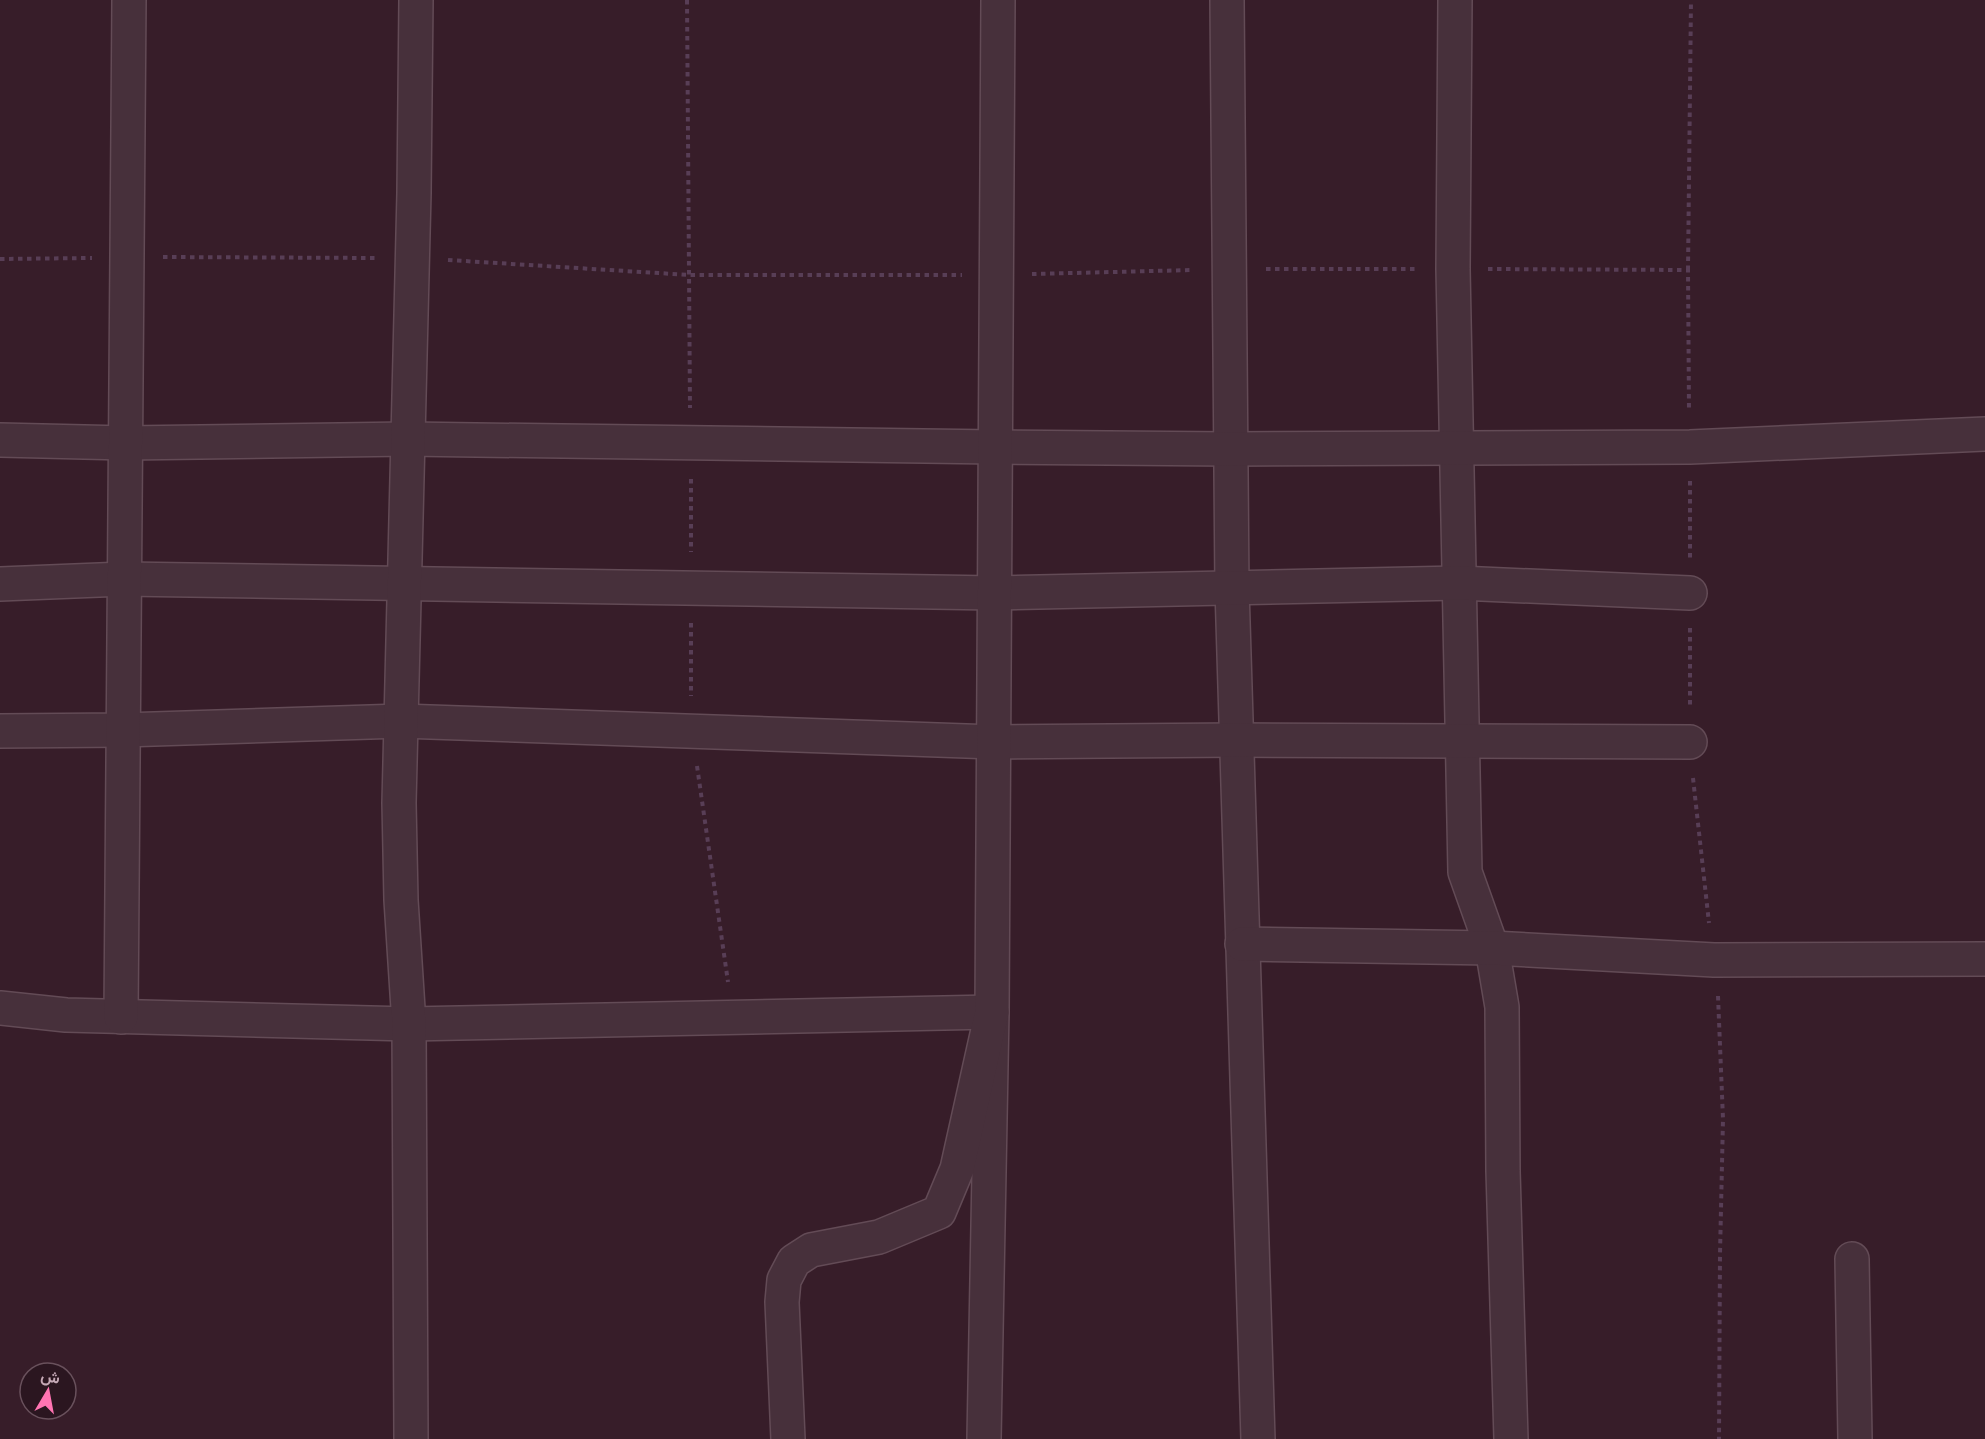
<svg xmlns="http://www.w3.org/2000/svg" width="1985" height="1439" font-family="'Nunito Sans',Vazirmatn,sans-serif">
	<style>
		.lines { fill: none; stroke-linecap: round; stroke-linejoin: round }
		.minor-casing { stroke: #634b56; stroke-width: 36 }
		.tertiary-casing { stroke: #634b56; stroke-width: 36 }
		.path { stroke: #583e56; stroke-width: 4; stroke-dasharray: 4.5 4.5; stroke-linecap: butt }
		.minor { stroke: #47303b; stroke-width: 33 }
		.tertiary { stroke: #47303b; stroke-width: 33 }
	</style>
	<rect width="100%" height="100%" fill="#371d29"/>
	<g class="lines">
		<g class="minor-casing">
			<g id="minor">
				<polyline points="1227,0 1232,589 1258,1439"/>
				<polyline points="1455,0 1453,269 1465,872 1492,948 1502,1007 1503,1171 1511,1439"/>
				<polyline points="0,440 126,443 408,439 996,447 1231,449 1690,447 1985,434"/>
				<polyline points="0,584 124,579 995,593 1459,583 1690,593"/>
				<polyline points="0,731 123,730 401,721 994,742 1237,740 1690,742"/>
				<polyline points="1242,944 1492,948 1714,960 1985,959"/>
				<polyline points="0,1008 66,1015 409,1024 992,1012 984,1439"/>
				<polyline points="121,1017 129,0"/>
				<polyline points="1852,1259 1855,1439"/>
				<polyline points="411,1439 409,1024 401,900 399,803 414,193 416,0"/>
			</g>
		</g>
		<g class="tertiary-casing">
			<polyline id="tertiary" points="788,1439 782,1302 784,1280 794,1261 811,1250 879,1237 939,1212 957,1169 992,1012 998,0"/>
		</g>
		<g class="path">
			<polyline points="687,0 690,408"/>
			<polyline points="163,257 377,258"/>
			<polyline points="0,259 92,258"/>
			<polyline points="448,260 690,275 962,275"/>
			<polyline points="1266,269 1418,269"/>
			<polyline points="1488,269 1688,270 1689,411"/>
			<polyline points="1688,270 1691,0"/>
			<polyline points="1032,274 1193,270"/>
			<polyline points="691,479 691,552"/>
			<polyline points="1690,481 1690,558"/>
			<polyline points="691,623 691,696"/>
			<polyline points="1690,628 1690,705"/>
			<polyline points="697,766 728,982"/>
			<polyline points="1693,778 1709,923"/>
			<polyline points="1718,996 1723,1119 1720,1254 1719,1439"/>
		</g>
		<use href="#minor" class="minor"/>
		<use href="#tertiary" class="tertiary"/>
	</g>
	<g transform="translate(48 1391) rotate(10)"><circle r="28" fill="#2b1620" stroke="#69515c" stroke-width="1.5"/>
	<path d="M0-4.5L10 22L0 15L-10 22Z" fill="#ff74b2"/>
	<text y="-9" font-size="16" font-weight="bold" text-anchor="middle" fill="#c5a9b6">ش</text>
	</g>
</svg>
